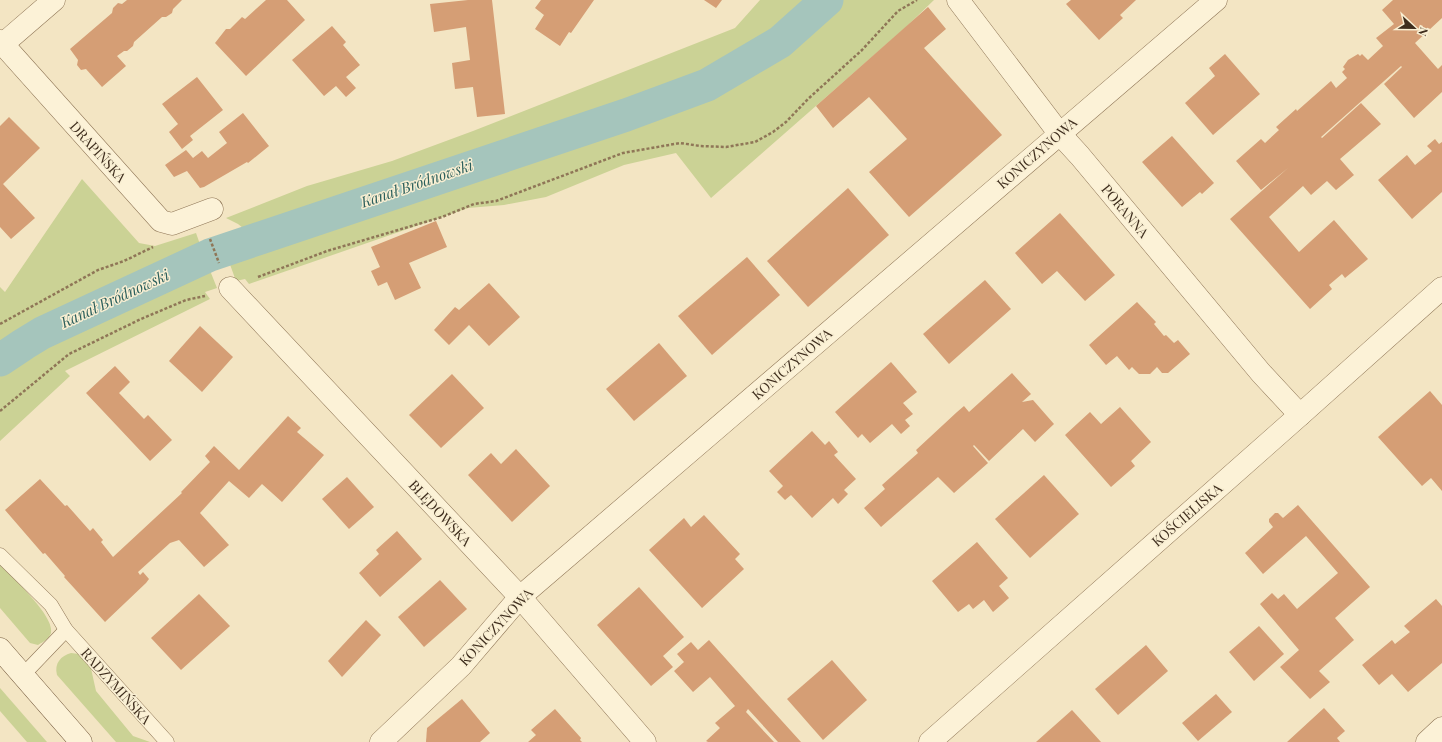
<svg xmlns="http://www.w3.org/2000/svg" width="1442" height="742" font-family="'Playfair Display',serif">
	<style>
		.green { fill: #cbd295 }
		.lines { fill: none; stroke-linecap: round; stroke-linejoin: round }
		.canal { stroke: #a5c5bc; stroke-width: 33 }
		.building { fill: #d59e75 }
		.service-casing { stroke: #8f7657; stroke-width: 15 }
		.minor-casing { stroke: #8f7657; stroke-width: 23 }
		.secondary-casing { stroke: #71563a; stroke-width: 23 }
		.path { stroke: #8f7657; stroke-width: 2.5; stroke-dasharray: 3 2; stroke-linecap: butt }
		.service { stroke: #fcf2d7; stroke-width: 14 }
		.minor { stroke: #fcf2d7; stroke-width: 22 }
		.secondary { stroke: #fcf2d7; stroke-width: 22 }
		.labels { text-anchor: middle; stroke-width: 3; stroke-linejoin: round; paint-order: stroke }
		.street-label { font-size: 14px; fill: #3e2d1d; stroke: #f9efd3 }
		.water-label { font-size: 15px; font-style: italic; fill: #2b5f5c; stroke: #f9efd3 }
	</style>
	<rect width="100%" height="100%" fill="#f3e5c3"/>
	<g class="green">
		<polygon points="760,0 813,0 792,20 771,35 708,73 677,86 570,124 248,232 238,224 226,218 307,186 392,161 473,131 735,28"/>
		<polygon points="843,0 934,0 906,27 711,198 676,153 624,165 546,197 504,205 468,208 249,284 245,279 236,281 228,259 379,208 504,169 616,128 665,113 703,99 784,51 829,14"/>
		<polygon points="82,179 139,243 155,246 196,233 202,250 94,293 20,333 0,346 0,287 5,292"/>
		<path d="M209,268L217,288L205,292L210,299L65,371L70,376L0,441V372C12,364 23,355 35,348C91,318 150,293 209,268Z"/>
		<path d="M0,565C12,577 55,616 51,633C49,639 43,642 38,645L30,643L0,608Z"/>
		<path d="M71,653L79,654L90,664L96,691L133,736L150,742H116L57,675C54,663 61,656 71,653Z"/>
		<polygon points="0,688 47,742 27,742 0,711"/>
	</g>
	<g class="lines">
		<polyline class="canal" points="0,360 24,344 42,333 210,255 626,115 707,85 780,42 827,0"/>
	</g>
	<g class="building">
		<polygon points="127,0 182,0 173,9 172,13 166,17 162,17 134,42 133,46 127,51 124,51 117,56 126,66 102,87 86,69 81,70 77,65 78,60 70,49 112,13 113,8 118,3 122,4"/>
		<polygon points="266,0 287,0 305,20 246,76 215,43 226,29 230,29 242,17 245,19"/>
		<polygon points="468,0 492,0 505,114 477,117 473,87 455,89 452,63 470,60 466,27 434,32 430,4"/>
		<polygon points="541,0 594,0 571,33 569,32 560,46 535,29 544,15 535,8"/>
		<polygon points="704,0 722,0 716,8"/>
		<polygon points="1071,0 1136,0 1120,15 1123,18 1099,40 1066,4"/>
		<polygon points="1393,0 1442,0 1442,18 1415,43 1438,69 1442,65 1442,92 1414,118 1384,84 1402,67 1401,66 1321,137 1322,138 1361,103 1381,124 1340,159 1354,175 1336,190 1327,181 1311,195 1303,186 1269,217 1299,252 1334,220 1368,259 1345,278 1342,274 1329,285 1332,289 1310,309 1230,219 1288,168 1261,190 1236,161 1261,139 1265,143 1279,130 1276,127 1296,109 1297,111 1331,81 1336,88 1347,78 1342,72 1345,69 1343,67 1348,60 1358,54 1360,56 1362,54 1368,60 1383,46 1376,38 1394,24 1382,10"/>
		<polygon points="928,7 946,29 924,48 1002,135 909,217 869,172 907,139 869,97 833,128 816,106"/>
		<polygon points="332,26 346,42 343,45 360,65 346,77 356,88 346,97 336,86 324,96 292,60"/>
		<polygon points="1225,54 1260,94 1213,135 1185,103 1215,76 1209,68"/>
		<polygon points="197,77 223,110 190,136 193,140 182,149 169,132 178,124 162,104"/>
		<polygon points="243,113 269,146 248,163 247,162 204,187 200,188 187,171 174,177 165,165 186,150 193,158 202,151 208,158 227,143 219,132"/>
		<polygon points="9,117 40,148 3,184 35,218 11,239 0,227 0,126"/>
		<polygon points="1172,136 1214,183 1202,194 1200,192 1182,207 1142,162"/>
		<polygon points="1435,139 1439,144 1442,142 1442,192 1412,219 1378,180 1407,155 1415,165 1432,151 1427,146"/>
		<polygon points="848,188 889,235 808,307 767,261"/>
		<polygon points="1060,213 1115,275 1085,301 1057,271 1042,284 1015,253"/>
		<polygon points="436,221 447,247 409,263 421,288 395,300 387,282 378,286 371,271 380,267 371,247"/>
		<polygon points="747,257 780,295 712,355 678,316"/>
		<polygon points="985,280 1011,309 949,364 923,334"/>
		<polygon points="489,283 520,317 489,346 469,325 449,345 434,330 455,307 459,310"/>
		<polygon points="1137,302 1156,322 1154,324 1164,336 1166,335 1174,343 1178,340 1190,354 1168,373 1162,373 1157,367 1150,374 1139,374 1132,367 1129,370 1117,356 1106,365 1089,345"/>
		<polygon points="200,326 233,357 202,392 169,361"/>
		<polygon points="659,343 687,376 634,421 606,389"/>
		<polygon points="891,362 917,392 903,403 913,414 905,420 910,426 901,434 892,424 870,443 862,434 858,438 835,412"/>
		<polygon points="115,366 130,382 119,393 144,419 148,415 172,440 150,461 86,393"/>
		<polygon points="1012,373 1031,394 1022,402 1033,400 1054,424 1035,442 1023,429 989,461 974,445 973,446 988,463 954,493 938,477 881,527 864,508 885,489 882,485 918,453 916,450 957,412 964,406 969,412"/>
		<polygon points="452,374 484,408 441,448 409,415"/>
		<polygon points="1430,391 1442,405 1442,491 1431,478 1422,486 1378,437"/>
		<polygon points="1120,407 1151,442 1131,461 1135,466 1111,487 1065,435 1090,412 1101,424"/>
		<polygon points="288,416 301,428 297,432 324,455 282,502 262,484 249,498 229,481 200,513 229,545 204,567 179,540 170,543 138,572 140,575 143,572 149,579 146,583 105,622 64,577 65,576 45,553 43,554 5,510 40,479 65,506 67,505 90,531 93,528 103,540 101,542 113,557 182,493 181,492 210,462 205,456 214,446 239,470"/>
		<polygon points="812,431 825,445 829,441 838,452 834,455 856,479 844,490 848,494 838,504 833,498 812,518 791,495 785,500 777,492 783,486 769,471"/>
		<polygon points="516,449 550,486 512,522 468,475 491,453 501,464"/>
		<polygon points="1044,475 1079,514 1030,558 995,519"/>
		<polygon points="347,477 374,507 349,529 322,499"/>
		<polygon points="1298,505 1370,587 1335,618 1354,640 1319,671 1330,682 1310,699 1280,667 1299,650 1260,604 1272,593 1278,599 1284,594 1297,609 1338,573 1306,536 1263,574 1245,553 1273,527 1269,522 1269,519 1275,513 1278,513 1283,518"/>
		<polygon points="704,515 740,554 735,559 744,569 702,608 649,550 684,518 691,527"/>
		<polygon points="397,531 422,559 380,597 359,573 379,554 376,550"/>
		<polygon points="977,542 1008,578 999,586 1009,598 993,612 984,600 973,609 969,604 958,612 932,581"/>
		<polygon points="440,580 467,609 424,647 398,617"/>
		<polygon points="639,587 684,637 663,656 673,667 651,686 597,625"/>
		<polygon points="199,594 230,626 181,670 151,638"/>
		<polygon points="1436,599 1442,606 1442,663 1408,692 1392,674 1379,685 1362,665 1392,640 1395,644 1410,632 1404,626"/>
		<polygon points="366,620 381,635 342,677 328,661"/>
		<polygon points="1259,626 1284,654 1254,681 1229,652"/>
		<polygon points="709,640 761,698 801,742 778,742 748,709 746,712 774,742 708,742 706,741 720,728 715,723 735,706 710,677 693,692 674,671 684,662 677,654 691,642 698,650"/>
		<polygon points="1146,645 1168,671 1118,715 1095,689"/>
		<polygon points="832,660 867,700 823,740 787,699"/>
		<polygon points="1216,694 1232,712 1198,741 1182,723"/>
		<polygon points="462,699 490,733 480,742 426,742 427,728"/>
		<polygon points="1324,708 1345,731 1337,738 1340,742 1287,742"/>
		<polygon points="555,709 581,738 580,740 582,742 528,742 536,735 531,730"/>
		<polygon points="1072,710 1101,742 1036,742"/>
	</g>
	<g class="lines">
		<g class="service-casing">
			<g id="service">
				<polyline points="0,555 51,605 66,630 167,742"/>
				<polyline points="23,675 66,630"/>
			</g>
		</g>
		<g class="minor-casing">
			<g id="minor">
				<polyline points="958,0 1059,133 1080,156 1261,373 1300,415"/>
				<polyline points="0,41 161,221 172,224 212,209"/>
				<polyline points="3,44 54,0"/>
				<polyline points="230,288 520,597 645,742"/>
				<polyline points="381,742 461,666 520,597 1216,0"/>
				<polyline points="930,742 1300,415 1442,288"/>
				<polyline points="1427,742 1442,728"/>
			</g>
		</g>
		<g class="secondary-casing">
			<polyline id="secondary" points="0,649 81,742"/>
		</g>
		<g class="path">
			<polyline points="210,239 219,263"/>
			<polyline points="258,277 327,251 442,217 474,204 496,201 623,153 680,143 700,146 726,147 755,142 773,132 786,122 808,99 862,50 898,11 917,0"/>
			<polyline points="0,324 98,270 124,261 153,247"/>
			<polyline points="0,411 69,354 141,319 186,300 205,296"/>
		</g>
		<use href="#service" class="service"/>
		<use href="#minor" class="minor"/>
		<use href="#secondary" class="secondary"/>
	</g>
	<g class="labels">
		<g class="street-label">
			<text transform="translate(98 152) rotate(48)" y="5">DRAPIŃSKA</text>
			<text transform="translate(1037 153) rotate(-41)" y="5">KONICZYNOWA</text>
			<text transform="translate(1125 211) rotate(50)" y="5">PORANNA</text>
			<text transform="translate(792 364) rotate(-41)" y="5">KONICZYNOWA</text>
			<text transform="translate(440 513) rotate(47)" y="5">BŁĘDOWSKA</text>
			<text transform="translate(1187 515) rotate(-41)" y="5">KOŚCIELISKA</text>
			<text transform="translate(496 627) rotate(-47)" y="5">KONICZYNOWA</text>
			<text transform="translate(116 686) rotate(48)" y="5">RADZYMIŃSKA</text>
		</g>
		<g class="water-label">
			<text transform="translate(417 184) rotate(-19)" y="5">Kanał Bródnowski</text>
			<text transform="translate(115 299) rotate(-25)" y="5">Kanał Bródnowski</text>
		</g>
	</g>
	<g transform="translate(1414 28) rotate(112)" stroke="#f9efd3" stroke-width="3" paint-order="stroke">
	<path d="M0-3L7 15L0 10L-7 15Z" fill="#3e2d1d"/>
	<text y="-6" font-size="11" font-weight="bold" text-anchor="middle" fill="#3e2d1d">N</text>
	</g>
</svg>
